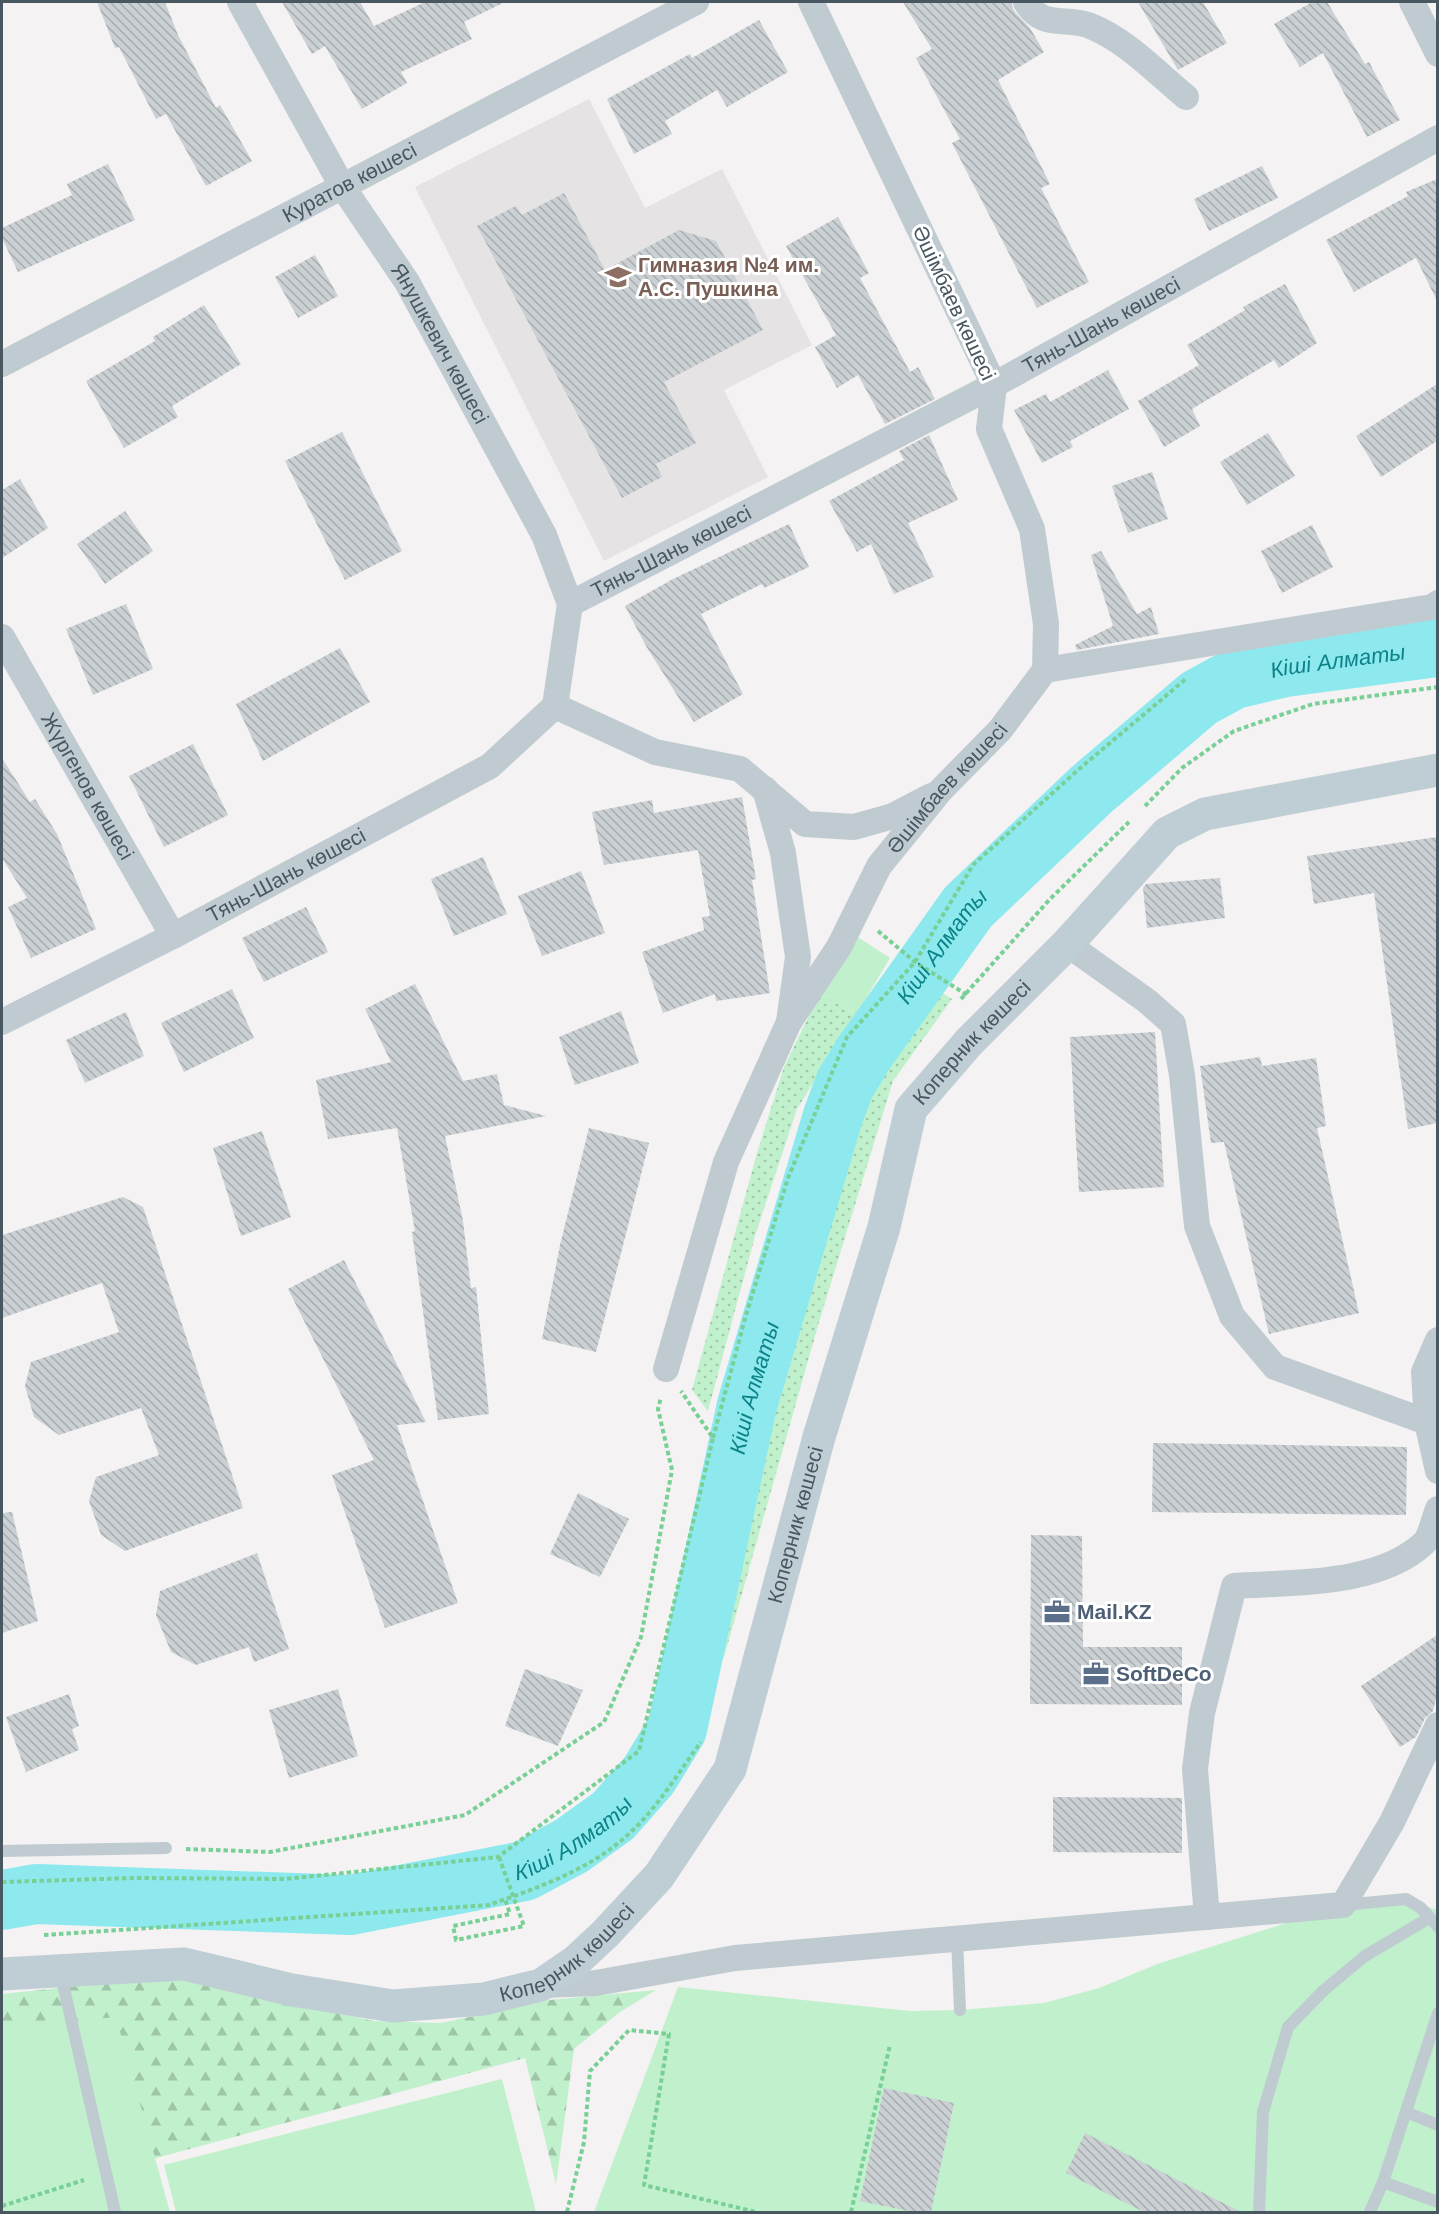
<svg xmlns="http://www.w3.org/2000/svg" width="1439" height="2214" font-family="Helvetica,sans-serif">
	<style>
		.education { fill: #e5e3e4 }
		.grass { fill: url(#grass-dots) }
		.forest { fill: url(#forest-firs) }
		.park { fill: #c1f1cc }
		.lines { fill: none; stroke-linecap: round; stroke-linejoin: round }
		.river { stroke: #8de9ee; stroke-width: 60 }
		.building { fill: url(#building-back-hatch) }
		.path { stroke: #78d096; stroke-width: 4; stroke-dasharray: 4.5 3; stroke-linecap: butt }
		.lane { stroke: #bfcbd1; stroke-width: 12 }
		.street { stroke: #bfcbd1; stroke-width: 26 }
		.secondary { stroke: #bfcdd5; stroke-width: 33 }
		.labels { text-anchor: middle; stroke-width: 6; stroke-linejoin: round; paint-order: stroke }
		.street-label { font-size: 21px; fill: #495860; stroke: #fff }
		.education-label { font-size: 21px; font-weight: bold; fill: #785e54; stroke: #fff; text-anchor: start }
		.service-label { font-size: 21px; font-weight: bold; fill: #4e5e75; stroke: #fff; text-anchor: start }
		.water-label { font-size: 22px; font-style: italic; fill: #0c8389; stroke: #fff }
	</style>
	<defs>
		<pattern id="grass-dots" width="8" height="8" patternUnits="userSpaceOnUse" patternTransform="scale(1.5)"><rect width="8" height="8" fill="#c1f1cc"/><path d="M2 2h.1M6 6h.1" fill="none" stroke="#9fc6a9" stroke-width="1.8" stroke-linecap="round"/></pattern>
		<pattern id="forest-firs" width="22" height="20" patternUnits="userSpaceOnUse" patternTransform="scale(1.5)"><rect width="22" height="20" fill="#c1f1cc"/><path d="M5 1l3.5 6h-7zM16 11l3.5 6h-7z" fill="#9fc6a9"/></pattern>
		<pattern id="building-back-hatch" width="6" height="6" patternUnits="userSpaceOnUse" patternTransform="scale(1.5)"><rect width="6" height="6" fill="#cbd0d4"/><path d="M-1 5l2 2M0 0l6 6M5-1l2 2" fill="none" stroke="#a7acaf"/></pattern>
	</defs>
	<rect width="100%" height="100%" fill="#f4f2f2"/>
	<polygon class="education" points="589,99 645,208 722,169 812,345 724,390 768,477 604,561 415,187"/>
	<g class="grass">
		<polygon points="926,983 952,999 893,1081 819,1322 724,1657 701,1653 756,1412 872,1064"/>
		<polygon points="820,993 856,1015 797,1109 755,1236 708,1411 692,1390 757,1153 784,1067"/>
	</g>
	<polygon class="forest" points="171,1976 374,2021 441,2023 549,2000 656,1990 620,2012 574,2049 556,2184 525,2058 145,2161 2,2183 2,1994"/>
	<g class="park">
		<polygon points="856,936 890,958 856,1015 820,993"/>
		<polygon points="1406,1899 1437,1910 1437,2212 594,2212 678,1987 910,2011 960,2010 1044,2003 1099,1988 1160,1963 1343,1905"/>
		<polygon points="116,2017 170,2212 2,2212 2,2028"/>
		<polygon points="502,2079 536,2212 176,2212 164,2165"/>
	</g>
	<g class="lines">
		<path class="river" id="s1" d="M2,1900L36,1894L350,1905L524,1871L571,1846L613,1816L649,1775L677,1729L747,1405L833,1116L845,1084L864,1053L968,907L1091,790L1199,698L1234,679L1285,667L1438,647"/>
	</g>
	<g class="building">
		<polygon points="97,2 165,2 178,35 216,108 220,105 252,161 206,186 166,114 156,119 119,47 115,48"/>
		<polygon points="282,2 360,2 374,26 425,2 505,2 464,22 472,39 401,72 407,83 362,109 325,46 312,54"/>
		<polygon points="903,2 1011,2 1014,11 1030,28 1044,52 998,80 1050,184 1041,188 1089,282 1037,308 952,143 960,139 916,58 932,49"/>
		<polygon points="1138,2 1203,2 1227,43 1178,70"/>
		<polygon points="1312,2 1327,2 1365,64 1369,62 1400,120 1367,137 1323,53 1300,67 1274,24"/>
		<polygon points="759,20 788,72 727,107 717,90 665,121 672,134 634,154 607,99 690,54 692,58"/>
		<polygon points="108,164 135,220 18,272 2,238 2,228 72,195 67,184"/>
		<polygon points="1262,166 1278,198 1209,231 1194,199"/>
		<polygon points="1437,179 1437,301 1416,258 1354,292 1326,240 1408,196 1406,192"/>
		<polygon points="564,193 605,270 679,230 716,241 763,330 664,382 696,443 656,464 662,477 622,498 477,226 516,206 522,215"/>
		<polygon points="838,217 869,273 860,278 910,372 918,367 935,399 885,424 858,375 837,388 815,347 836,335 786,246"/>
		<polygon points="315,255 338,296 298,318 275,277"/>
		<polygon points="1285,284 1317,343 1279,368 1274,360 1192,409 1200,426 1164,447 1138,401 1199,365 1187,345 1245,310 1243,307"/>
		<polygon points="204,305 241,364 172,406 178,417 124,448 86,381 155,341 153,337"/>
		<polygon points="1108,370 1129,409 1070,441 1073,447 1042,463 1014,410 1046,394 1050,402"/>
		<polygon points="1437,384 1437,441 1381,477 1356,436"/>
		<polygon points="342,432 402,551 345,580 285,461"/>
		<polygon points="1268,433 1295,476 1247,505 1220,462"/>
		<polygon points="929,435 958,500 908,523 934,577 894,594 871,544 857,552 829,501 904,460 899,451"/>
		<polygon points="1152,472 1168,519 1128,533 1112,486"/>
		<polygon points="20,479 48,528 2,558 2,490"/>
		<polygon points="125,511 153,551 105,584 77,544"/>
		<polygon points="789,524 809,567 764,588 762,584 701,614 743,694 694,722 646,646 625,606 673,579"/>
		<polygon points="1312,525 1333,567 1282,593 1261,551"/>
		<polygon points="1101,551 1137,614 1151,607 1159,634 1077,650 1075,645 1113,626 1091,555"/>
		<polygon points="126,604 153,669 93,695 66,629"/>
		<polygon points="340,648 370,702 263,761 236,704"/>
		<polygon points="193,744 228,815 164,847 129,776"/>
		<polygon points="2,758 30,802 35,799 57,834 96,929 31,958 8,907 27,898 2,858"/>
		<polygon points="742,797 756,879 752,880 770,993 716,1001 715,994 663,1013 642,952 704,930 702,917 710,916 698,850 604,865 592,812 652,800 654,813"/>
		<polygon points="1437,837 1437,1123 1408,1129 1374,893 1314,904 1307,856"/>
		<polygon points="483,857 507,914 454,936 431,879"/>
		<polygon points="581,871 605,933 542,956 518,896"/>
		<polygon points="1220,878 1225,918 1147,928 1143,888 1146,884"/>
		<polygon points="306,907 328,952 264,982 242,938"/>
		<polygon points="415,984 463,1081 497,1074 504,1105 546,1116 445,1136 463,1221 471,1288 476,1287 489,1414 438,1420 412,1232 415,1231 397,1128 328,1139 316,1080 391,1062 365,1009"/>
		<polygon points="232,989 254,1038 184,1072 161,1023"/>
		<polygon points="621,1011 639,1063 575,1085 559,1037"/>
		<polygon points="126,1012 144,1056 85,1083 66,1040"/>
		<polygon points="1155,1032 1164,1187 1079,1192 1070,1037"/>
		<polygon points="1260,1057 1262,1066 1316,1058 1326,1126 1317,1128 1359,1313 1269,1334 1224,1142 1211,1143 1200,1066"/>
		<polygon points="589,1128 649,1143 596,1352 542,1339 560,1245"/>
		<polygon points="262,1131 291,1217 241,1236 213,1148"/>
		<polygon points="123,1197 143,1207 243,1508 125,1551 101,1535 89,1501 96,1477 159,1455 141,1408 59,1435 34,1417 25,1386 31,1362 119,1332 102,1283 2,1318 2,1235"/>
		<polygon points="344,1260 426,1422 397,1425 458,1603 385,1628 332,1475 374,1460 288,1289"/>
		<polygon points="1153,1443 1407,1447 1406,1515 1152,1512"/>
		<polygon points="578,1493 629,1519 600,1577 550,1554"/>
		<polygon points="12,1512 38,1621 2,1633 2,1513"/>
		<polygon points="1031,1535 1082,1536 1083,1647 1182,1647 1182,1705 1030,1704"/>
		<polygon points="257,1553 289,1649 254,1662 249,1647 196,1665 171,1652 156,1615 160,1591"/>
		<polygon points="1437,1635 1437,1695 1433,1711 1425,1718 1416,1737 1400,1747 1361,1686"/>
		<polygon points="525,1669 583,1690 558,1746 505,1726"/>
		<polygon points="338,1689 358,1756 289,1778 269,1710"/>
		<polygon points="69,1694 79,1726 72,1729 79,1750 26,1772 6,1717"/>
		<polygon points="1053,1797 1182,1798 1182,1853 1053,1852"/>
		<polygon points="884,2088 954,2103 931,2212 913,2212 860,2201"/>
		<polygon points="1085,2133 1241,2212 1144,2212 1066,2173"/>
	</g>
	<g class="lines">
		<g class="path">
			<polyline points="1145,806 1182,768 1234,731 1313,704 1438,687"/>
			<polyline points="878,931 915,962 967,995"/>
			<polyline points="961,999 1050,899 1129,822"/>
			<polyline points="713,1438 746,1315 788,1178 847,1037 915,962 973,865 1078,770 1187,678"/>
			<polyline points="186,1849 270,1852 465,1815 604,1722 641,1637 672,1470 658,1409 661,1397"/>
			<polyline points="499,1857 524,1926 456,1940 453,1926 510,1914 505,1899"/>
			<polyline points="2,1882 134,1878 285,1879 498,1857 639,1751 713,1438 681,1391"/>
			<path d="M44,1935L489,1905C540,1887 595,1868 634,1829C660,1804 680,1770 701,1742"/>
			<polyline points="2,2206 84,2180"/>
			<polyline points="567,2212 584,2142 590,2071 629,2030 669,2034 644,2185 756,2212"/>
			<polyline points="851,2212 890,2045"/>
		</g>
		<g class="lane">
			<polyline points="2,1851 166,1848"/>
			<polyline points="1344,1905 1406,1899 1421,1908 1438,1927"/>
			<polyline points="957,1938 960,2010"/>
			<polyline points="60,1971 115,2212"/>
			<polyline points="1406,2112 1438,2125"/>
			<polyline points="1383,2182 1438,2202"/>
			<polyline points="1259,2212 1263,2112 1288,2027 1324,1990 1365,1956 1429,1918"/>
			<polyline points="1370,2212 1383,2182 1438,2013"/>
		</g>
		<g class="street">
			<path id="s2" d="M240,2L342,186L407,282L544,535L570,604L555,706"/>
			<path d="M1026,2C1042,29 1064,17 1088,25C1125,39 1156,72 1186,97"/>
			<polyline points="1412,2 1438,54"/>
			<path id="s3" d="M2,364L696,2"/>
			<path id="s4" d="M570,604L994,385L1438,138"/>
			<path id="s5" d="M2,637L173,936"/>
			<polyline points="1045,670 1432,607 1438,603"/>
			<polyline points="555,706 655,752 740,769 805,824 854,827 893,816 931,796"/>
			<polyline points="1067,944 1147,1001 1173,1024 1182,1075 1197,1226 1232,1316 1275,1367 1427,1422"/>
			<path id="s6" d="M2,1022L173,936L490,766L555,706"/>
			<path id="s7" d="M789,1022L839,947L879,866L940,791L1000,730L1045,670L1046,624L1032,529L989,429L994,385L811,2"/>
			<polyline points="1438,1340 1424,1372 1427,1422 1438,1471"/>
			<polyline points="666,1369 726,1162 789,1022 798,957 783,853 765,789"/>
			<path d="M1207,1917L1195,1769L1202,1713L1234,1586C1293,1582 1378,1586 1424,1543C1431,1536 1434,1518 1438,1509"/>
			<polyline points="541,1985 596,1983 735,1958 1343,1905 1392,1822 1438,1725"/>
		</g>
		<path class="secondary" id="s8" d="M2,1974L184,1964L292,1990L393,2006L484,1999L541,1985L576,1961L605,1934L659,1876L730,1769L819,1437L884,1227L911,1109L969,1042L1067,944L1167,833L1205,814L1438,770"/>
	</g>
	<defs>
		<g id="school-bare" transform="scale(2.07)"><path d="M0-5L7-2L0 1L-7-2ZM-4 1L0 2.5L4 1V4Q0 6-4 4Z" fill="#8d6e63" stroke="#fff" stroke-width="2.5" paint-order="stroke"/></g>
		<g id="office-bare" transform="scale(2.07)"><path d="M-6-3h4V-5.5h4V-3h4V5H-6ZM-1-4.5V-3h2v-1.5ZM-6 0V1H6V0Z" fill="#5c6f8a" stroke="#fff" stroke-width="2.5" paint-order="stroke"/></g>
	</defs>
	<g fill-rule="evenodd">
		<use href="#school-bare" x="618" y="277"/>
		<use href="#office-bare" x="1057" y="1612"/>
		<use href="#office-bare" x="1096" y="1674"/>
	</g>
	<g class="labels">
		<g class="street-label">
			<text dy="7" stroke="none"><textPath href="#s3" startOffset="392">Куратов көшесі</textPath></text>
			<text transform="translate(954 303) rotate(65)" y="7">Әшімбаев көшесі</text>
			<text dy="7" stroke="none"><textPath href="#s4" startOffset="600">Тянь-Шань көшесі</textPath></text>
			<text dy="7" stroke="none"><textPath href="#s2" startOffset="396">Янушкевич көшесі</textPath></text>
			<text dy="7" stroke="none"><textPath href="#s4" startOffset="114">Тянь-Шань көшесі</textPath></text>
			<text dy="7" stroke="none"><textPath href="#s5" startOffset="172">Жүргенов көшесі</textPath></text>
			<text dy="7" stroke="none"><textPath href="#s7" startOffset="284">Әшімбаев көшесі</textPath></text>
			<text dy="7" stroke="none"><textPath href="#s6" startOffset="320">Тянь-Шань көшесі</textPath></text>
			<text dy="7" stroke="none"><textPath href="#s8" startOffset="1610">Коперник көшесі</textPath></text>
			<text dy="7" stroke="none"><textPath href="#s8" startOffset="1088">Коперник көшесі</textPath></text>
			<text dy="7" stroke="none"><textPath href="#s8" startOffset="584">Коперник көшесі</textPath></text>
		</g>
		<g class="education-label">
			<text x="638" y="272">Гимназия №4 им.<tspan x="638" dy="24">А.С. Пушкина</tspan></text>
		</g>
		<g class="service-label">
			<text x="1077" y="1619">Mail.KZ</text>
			<text x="1116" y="1681">SoftDeCo</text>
		</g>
		<g class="water-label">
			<text dy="8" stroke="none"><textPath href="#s1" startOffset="2079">Кіші Алматы</textPath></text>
			<text dy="8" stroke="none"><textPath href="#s1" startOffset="1575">Кіші Алматы</textPath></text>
			<text dy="8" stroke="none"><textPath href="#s1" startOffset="1089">Кіші Алматы</textPath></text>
			<text dy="8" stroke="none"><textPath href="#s1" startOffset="585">Кіші Алматы</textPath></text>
		</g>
	</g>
	<rect width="1439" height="2214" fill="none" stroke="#495860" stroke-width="6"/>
</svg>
